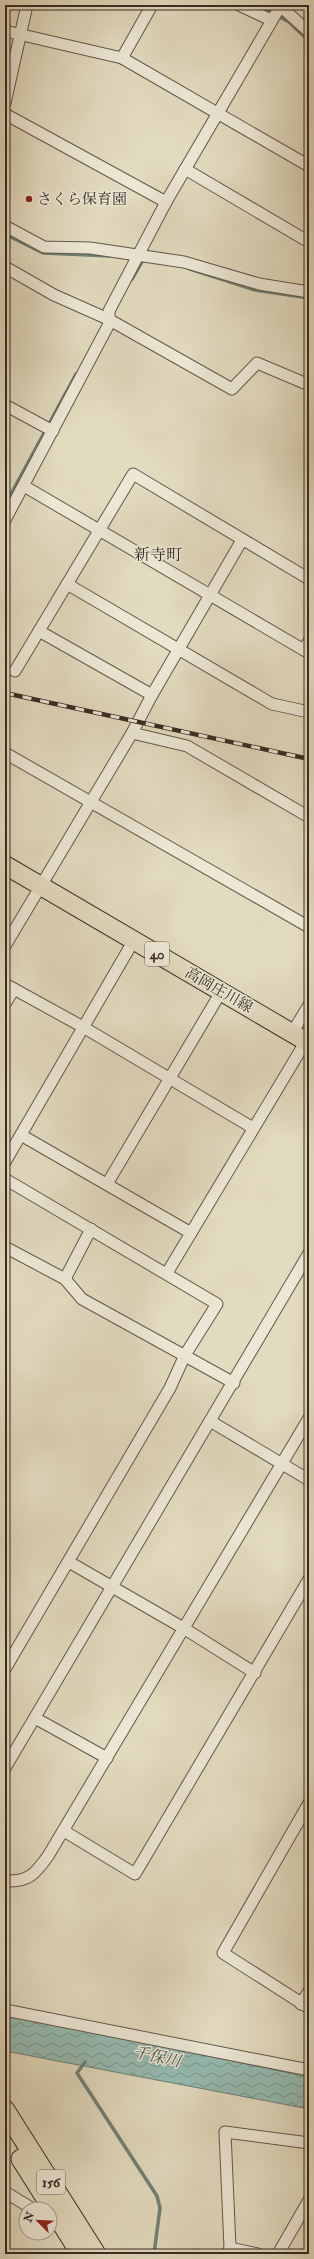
<svg xmlns="http://www.w3.org/2000/svg" width="314" height="2259" font-family="'IM FELL Double Pica','Noto Serif JP',serif">
	<style>
		.water { fill: url(#water-waves); stroke: #6f8179 }
		.lines { fill: none; stroke-linecap: round; stroke-linejoin: round }
		.stream { stroke: #6f8179; stroke-width: 3.5 }
		.minor-casing { stroke: #62574b; stroke-width: 13 }
		.primary-casing { stroke: #372b24; stroke-width: 20 }
		.trunk-casing { stroke: #372b24; stroke-width: 21 }
		.minor { stroke: #ede8d6; stroke-width: 11 }
		.primary { stroke: #e3dbc0; stroke-width: 18 }
		.trunk { stroke: #e3dbc0; stroke-width: 19 }
		.rail-casing { stroke: #372b24; stroke-width: 4.5 }
		.rail { stroke: #ede8d6; stroke-width: 3; stroke-dasharray: 9; stroke-linecap: butt }
		.poi-dot { fill: #8f2418; stroke: #ede8d6; stroke-width: 1.5 }
		.labels { text-anchor: middle; stroke-width: 3; stroke-linejoin: round; paint-order: stroke }
		.shield { fill: #ede8d6; stroke: #6e6459; stroke-width: 1 }
		.shield-label { font-size: 14px; font-weight: bold; fill: #372b24 }
		.poi-label { font-size: 15px; fill: #372b24; stroke: #ede8d6; text-anchor: start }
		.street-label { font-size: 15px; fill: #372b24; stroke: #ede8d6 }
		.neighbourhood-label { font-size: 16px; fill: #372b24; stroke: #ede8d6 }
		.water-label { font-size: 16px; font-style: italic; fill: #4e4f48; stroke: #ede8d6 }
	</style>
	<defs>
		<pattern id="water-waves" width="16" height="10" patternUnits="userSpaceOnUse"><rect width="16" height="10" fill="#95bbb2"/><path d="M0 5q4-4 8 0t8 0" fill="none" stroke="#7a9891"/></pattern>
	</defs>
	<rect width="100%" height="100%" fill="#e3dbc0"/>
	<filter id="stains"><feTurbulence type="fractalNoise" baseFrequency=".005" numOctaves="4"/><feColorMatrix values="0 0 0 0 .2 0 0 0 0 .09 0 0 0 0 .02 0 0 0 .5 -.17"/></filter>
	<radialGradient id="worn" r=".72"><stop offset=".6" stop-color="#630" stop-opacity="0"/><stop offset="1" stop-color="#630" stop-opacity=".3"/></radialGradient>
	<polygon class="water" points="5,2017 44,2022 309,2077 309,2109 5,2051"/>
	<g class="lines">
		<g class="stream">
			<polyline points="258,5 289,22 309,41"/>
			<polyline points="5,234 43,253 111,256"/>
			<polyline points="190,269 255,290 309,298"/>
			<polyline points="132,279 143,260"/>
			<polyline points="5,505 76,374"/>
			<polyline points="85,2062 77,2073 157,2196 160,2208 154,2254"/>
			<polyline points="50,2227 58,2232"/>
		</g>
		<g class="minor-casing">
			<g id="minor">
				<polyline points="239,5 271,20"/>
				<polyline points="279,5 309,32"/>
				<polyline points="5,31 122,58 309,166"/>
				<polyline points="122,58 152,5"/>
				<polyline points="5,103 27,5"/>
				<polyline points="5,114 166,202"/>
				<polyline points="185,169 309,242"/>
				<polyline points="5,226 44,247 90,248 184,262 259,284 309,292"/>
				<polyline points="5,267 54,295 108,319 232,389 257,363 309,385"/>
				<polyline points="5,405 53,431"/>
				<polyline points="24,486 309,653"/>
				<polyline points="5,520 109,324 109,311 166,202 281,5"/>
				<polyline points="67,584 272,704 309,712"/>
				<polyline points="39,631 152,695 242,540"/>
				<polyline points="304,650 309,641"/>
				<polyline points="15,671 133,474 309,579"/>
				<polyline points="132,733 187,746 309,817"/>
				<polyline points="5,753 309,927"/>
				<polyline points="5,946 132,733 152,695"/>
				<polyline points="5,984 83,1027 253,1128"/>
				<polyline points="5,1004 14,989"/>
				<polyline points="292,1033 309,1005"/>
				<polyline points="21,1135 191,1233"/>
				<polyline points="5,1162 134,940"/>
				<polyline points="5,1179 217,1304 185,1355 170,1388 5,1669"/>
				<polyline points="107,1184 221,992"/>
				<polyline points="5,1247 65,1279 82,1299 234,1383"/>
				<polyline points="167,1273 306,1041"/>
				<polyline points="65,1279 91,1229"/>
				<polyline points="210,1421 309,1480"/>
				<polyline points="69,1562 185,1629 255,1673"/>
				<polyline points="35,1718 107,1758"/>
				<polyline points="5,1768 309,1253"/>
				<polyline points="309,1803 223,1953 309,2008"/>
				<polyline points="64,1831 135,1874 309,1579"/>
				<path d="M5,1881C29,1882 35,1874 48,1856L309,1418"/>
				<polyline points="301,2004 309,1991"/>
				<polyline points="5,2010 309,2070"/>
				<polyline points="5,2192 33,2209"/>
				<polyline points="230,2248 258,2254"/>
				<polyline points="228,2254 230,2248 225,2132 309,2143"/>
				<polyline points="278,2254 309,2200"/>
			</g>
		</g>
		<g class="primary-casing">
			<polyline id="primary" points="5,865 309,1043"/>
		</g>
		<g class="trunk-casing">
			<g id="trunk">
				<polyline points="5,2110 96,2254"/>
				<polyline points="21,2159 81,2254"/>
			</g>
		</g>
		<use href="#minor" class="minor"/>
		<use href="#primary" class="primary"/>
		<use href="#trunk" class="trunk"/>
		<g class="rail-casing">
			<polyline id="rail" points="5,693 309,759"/>
		</g>
		<use href="#rail" class="rail"/>
	</g>
	<circle class="poi-dot" cx="29" cy="199" r="4"/>
	<g class="labels">
		<g class="shield">
			<rect x="145" y="942" width="24" height="24" rx="3"/>
			<rect x="37" y="2170" width="28" height="24" rx="3"/>
		</g>
		<g class="shield-label">
			<text x="157" y="959">40</text>
			<text x="51" y="2187">156</text>
		</g>
		<g class="poi-label">
			<text x="37" y="204">さくら保育園</text>
		</g>
		<g class="street-label">
			<text transform="translate(219 990) rotate(30)" y="5">高岡庄川線</text>
		</g>
		<g class="neighbourhood-label">
			<text x="158" y="560">新寺町</text>
		</g>
		<g class="water-label">
			<text transform="translate(157 2056) rotate(12)" y="6">千保川</text>
		</g>
	</g>
	<rect width="314" height="2259" fill="none" stroke="#e3dbc0" stroke-width="20"/>
	<rect x="6" y="6" width="302" height="2247" fill="none" stroke="#372b24" stroke-width="2"/>
	<rect x="10" y="10" width="294" height="2239" fill="none" stroke="#372b24"/>
	<g transform="translate(38 2221) rotate(294)"><circle r="19" fill="#ede8d6" stroke="#a49c8f"/>
	<path d="M0-3L7 15L0 10L-7 15Z" fill="#8f2418"/>
	<text y="-6" font-size="11" font-weight="bold" text-anchor="middle" fill="#372b24">N</text>
	</g>
	<rect width="100%" height="100%" filter="url(#stains)"/>
	<rect width="100%" height="100%" fill="url(#worn)"/>
</svg>
